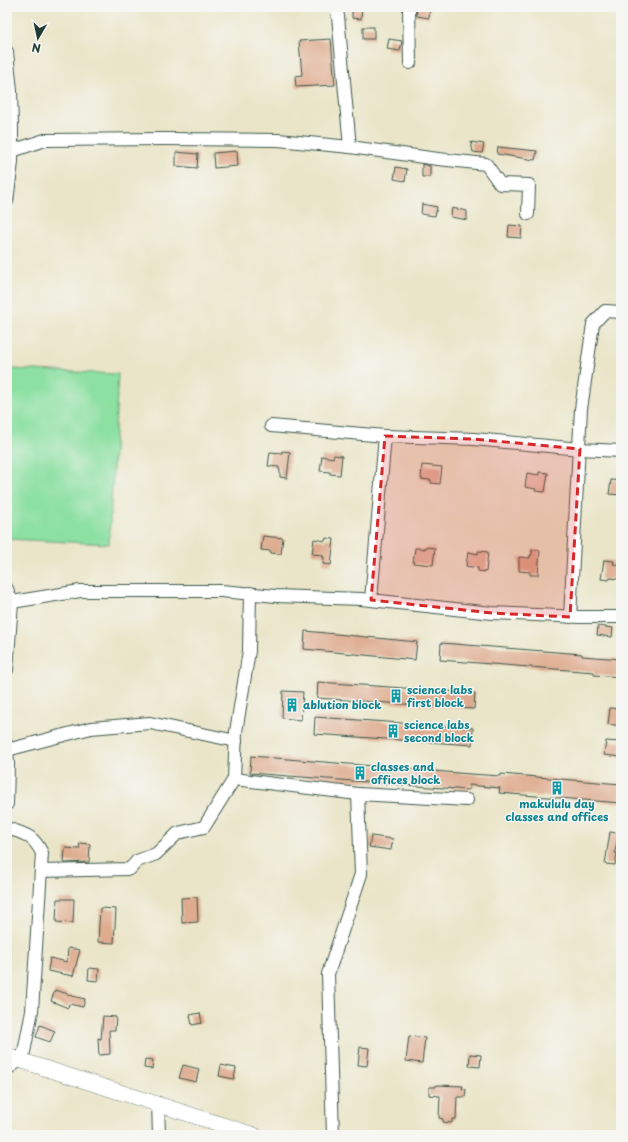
<svg xmlns="http://www.w3.org/2000/svg" width="628" height="1142" font-family="'Playpen Sans',sans-serif">
	<style>
		.green { fill: #8ce0a2; stroke: #568e6b }
		.building { fill: #deab8e }
		.lines { fill: none; stroke-linecap: round; stroke-linejoin: round }
		.minor-casing { stroke: #3d564a; stroke-width: 14 }
		.tertiary-casing { stroke: #3d564a; stroke-width: 16 }
		.minor { stroke: #fff; stroke-width: 12 }
		.tertiary { stroke: #fff; stroke-width: 15 }
		.marked { fill: #d62828; fill-opacity: 0.2; stroke: #d62828; stroke-width: 3; stroke-dasharray: 8 5; stroke-linejoin: round }
		.labels { text-anchor: middle; stroke-width: 3; stroke-linejoin: round; paint-order: stroke }
		.culture-label { font-size: 11px; font-weight: bold; fill: #0d838f; stroke: #f6f6f2; text-anchor: start }
	</style>
	<rect width="100%" height="100%" fill="#f6f6f2"/>
	<filter id="ink" filterUnits="userSpaceOnUse"><feTurbulence type="fractalNoise" baseFrequency=".025" numOctaves="2"/><feDisplacementMap in="SourceGraphic" scale="8" xChannelSelector="R" yChannelSelector="G"/><feConvolveMatrix kernelMatrix="1 2 1 2 8 2 1 2 1" color-interpolation-filters="sRGB"/></filter>
	<filter id="wash" filterUnits="userSpaceOnUse"><feTurbulence type="fractalNoise" baseFrequency=".012" numOctaves="4" result="noise"/><feDisplacementMap in="SourceGraphic" scale="16" xChannelSelector="R" yChannelSelector="G"/><feGaussianBlur stdDeviation="0.9" result="paint"/><feColorMatrix in="noise" values="0 0 0 0 0 0 0 0 0 0 0 0 0 0 0 0 0 1.4 0 .05"/><feComposite in="paint" operator="in"/></filter>
	<g filter="url(#wash)">
		<rect width="100%" height="100%" fill="#eae5c8"/>
		<polygon class="green" points="12,369 118,374 109,544 7,539 7,476"/>
		<g id="blocks">
			<g class="building">
				<polygon points="352,7 362,7 361,19 352,18"/>
				<polygon points="416,7 430,7 429,18 417,16"/>
				<rect x="363" y="27" width="11" height="12"/>
				<polygon points="331,39 335,85 296,87 295,76 302,75 299,41"/>
				<polygon points="389,39 402,41 400,51 387,49"/>
				<polygon points="471,142 484,144 482,153 473,152"/>
				<polygon points="498,147 537,151 535,160 497,154"/>
				<polygon points="237,151 238,166 214,168 213,153"/>
				<polygon points="176,152 198,154 197,168 176,166"/>
				<polygon points="422,164 430,166 430,177 422,177"/>
				<polygon points="396,167 407,169 405,181 394,179"/>
				<polygon points="422,204 437,207 435,216 421,214"/>
				<polygon points="452,208 467,211 467,220 451,217"/>
				<polygon points="509,225 522,226 521,238 508,237"/>
				<polygon points="282,451 290,452 287,478 280,477 280,470 279,470 279,467 268,466 270,452 282,453"/>
				<polygon points="334,455 342,456 340,475 330,474 330,472 320,471 322,456 333,458"/>
				<polygon points="422,465 442,467 440,484 431,483 431,480 421,479"/>
				<polygon points="539,472 548,473 545,492 535,491 536,489 525,487 527,473 539,475"/>
				<polygon points="611,480 621,481 621,495 609,494"/>
				<polygon points="263,536 283,538 281,554 271,553 271,551 261,550"/>
				<polygon points="326,538 334,539 331,565 323,564 324,557 322,557 323,555 312,554 314,539 325,541"/>
				<polygon points="425,547 435,548 433,565 413,563 415,548 425,549"/>
				<polygon points="532,550 540,550 538,575 530,575 530,572 519,571 519,557 530,558 530,555 532,555"/>
				<polygon points="478,551 488,552 486,572 478,571 478,568 466,566 468,552 478,554"/>
				<polygon points="604,560 614,561 613,564 621,565 621,579 610,578 609,580 601,579"/>
				<polygon points="598,626 613,628 612,637 597,635"/>
				<polygon points="305,631 417,642 415,660 304,649"/>
				<polygon points="441,643 582,654 582,656 621,659 621,677 594,675 594,672 440,660"/>
				<polygon points="318,682 475,693 474,709 317,698"/>
				<polygon points="283,691 303,692 301,720 282,718"/>
				<polygon points="610,708 621,709 621,726 608,724"/>
				<polygon points="315,717 473,728 472,745 314,734"/>
				<polygon points="606,741 621,742 621,757 604,755"/>
				<polygon points="251,756 470,774 501,776 501,774 621,784 621,803 499,793 500,788 469,785 469,790 250,773"/>
				<polygon points="610,832 618,833 615,853 617,853 615,865 605,864"/>
				<polygon points="371,836 393,839 391,850 369,847"/>
				<polygon points="80,843 90,844 89,862 64,863 65,848 79,849"/>
				<polygon points="197,897 198,922 182,923 181,898"/>
				<polygon points="57,899 74,899 73,923 56,922"/>
				<polygon points="100,908 116,909 114,943 98,942"/>
				<polygon points="68,948 80,950 73,976 48,971 50,958 67,962"/>
				<polygon points="89,968 99,969 98,981 88,980"/>
				<polygon points="55,990 68,994 68,995 85,999 83,1007 69,1004 68,1008 51,1001"/>
				<polygon points="200,1013 202,1023 192,1025 190,1015"/>
				<polygon points="103,1016 116,1017 115,1030 109,1030 110,1054 99,1055 98,1038 101,1039"/>
				<polygon points="40,1025 55,1031 50,1042 36,1037"/>
				<polygon points="409,1036 425,1038 422,1063 406,1061"/>
				<polygon points="360,1047 369,1048 367,1066 358,1065"/>
				<polygon points="470,1054 481,1055 480,1067 469,1066"/>
				<polygon points="145,1059 153,1060 152,1069 144,1068"/>
				<polygon points="183,1065 199,1069 196,1082 179,1078"/>
				<polygon points="221,1065 236,1068 234,1079 219,1076"/>
				<polygon points="436,1085 463,1086 462,1089 466,1089 465,1097 457,1097 456,1119 452,1119 452,1123 443,1122 443,1119 439,1118 440,1096 429,1095 429,1087 436,1087"/>
			</g>
		</g>
	</g>
	<g filter="url(#ink)">
		<use href="#blocks" fill-opacity="0" stroke="#3d564a" stroke-width="1"/>
		<g class="lines">
			<g class="minor-casing">
				<g id="minor">
					<polyline points="336,7 338,16 350,147"/>
					<polyline points="409,7 410,63"/>
					<polyline points="7,52 11,91 12,126 7,130"/>
					<polyline points="12,151 45,140 164,139 278,140 350,147 438,159 486,164 500,184 529,185 528,214"/>
					<polyline points="7,201 12,162 12,126"/>
					<polyline points="271,426 385,436"/>
					<polyline points="7,589 12,602 7,670"/>
					<polyline points="371,600 385,436 474,439 580,449 621,451"/>
					<polyline points="7,601 12,602 80,591 221,591 276,596 361,599 492,613 580,617 621,617"/>
					<polyline points="570,617 581,409 593,324 605,311 621,312"/>
					<polyline points="7,745 8,765 7,804"/>
					<polyline points="7,750 91,728 150,723 236,741"/>
					<polyline points="234,779 236,732 249,651 250,593"/>
					<path d="M7,828C25,834 33,835 42,853L32,1011L24,1052L20,1060L7,1069"/>
					<polyline points="41,871 130,869 137,861 156,854 178,833 204,827 234,779 358,794"/>
					<polyline points="158,1103 159,1135"/>
					<polyline points="333,1135 328,974 361,874 358,794 467,800"/>
				</g>
			</g>
			<g class="tertiary-casing">
				<polyline id="tertiary" points="7,1056 254,1135"/>
			</g>
			<use href="#minor" class="minor"/>
			<use href="#tertiary" class="tertiary"/>
		</g>
	</g>
	<path class="marked" d="M385,436L474,439L580,449L570,617L492,613L371,600Z"/>
	<defs>
		<g id="building-bare" transform="scale(1.08)"><path d="M-4-6H4V6H1V3H-1V6H-4ZM-2.5-4.3h1.7v1.8h-1.7ZM.8-4.3h1.7v1.8H.8ZM-2.5-1h1.7V.8h-1.7ZM.8-1h1.7V.8H.8Z" fill="#0f9aa8" stroke="#f6f6f2" stroke-width="2.5" paint-order="stroke"/></g>
	</defs>
	<g fill-rule="evenodd">
		<use href="#building-bare" x="396" y="696"/>
		<use href="#building-bare" x="292" y="705"/>
		<use href="#building-bare" x="393" y="731"/>
		<use href="#building-bare" x="360" y="773"/>
		<use href="#building-bare" x="557" y="788"/>
	</g>
	<g class="labels">
		<g class="culture-label">
			<text x="407" y="694">science labs<tspan x="407" dy="13">first block</tspan></text>
			<text x="303" y="709">ablution block</text>
			<text x="404" y="729">science labs<tspan x="404" dy="13">second block</tspan></text>
			<text x="371" y="771">classes and<tspan x="371" dy="13">offices block</tspan></text>
			<text x="557" y="808" text-anchor="middle">makululu day<tspan x="557" dy="13">classes and offices</tspan></text>
		</g>
	</g>
	<rect width="628" height="1142" fill="none" stroke="#f6f6f2" stroke-width="24"/>
	<g transform="translate(38 38) rotate(189)" stroke="#f6f6f2" stroke-width="3" paint-order="stroke">
	<path d="M0-3L7 15L0 10L-7 15Z" fill="#1f3d34"/>
	<text y="-6" font-size="11" font-weight="bold" text-anchor="middle" fill="#1f3d34">N</text>
	</g>
</svg>
